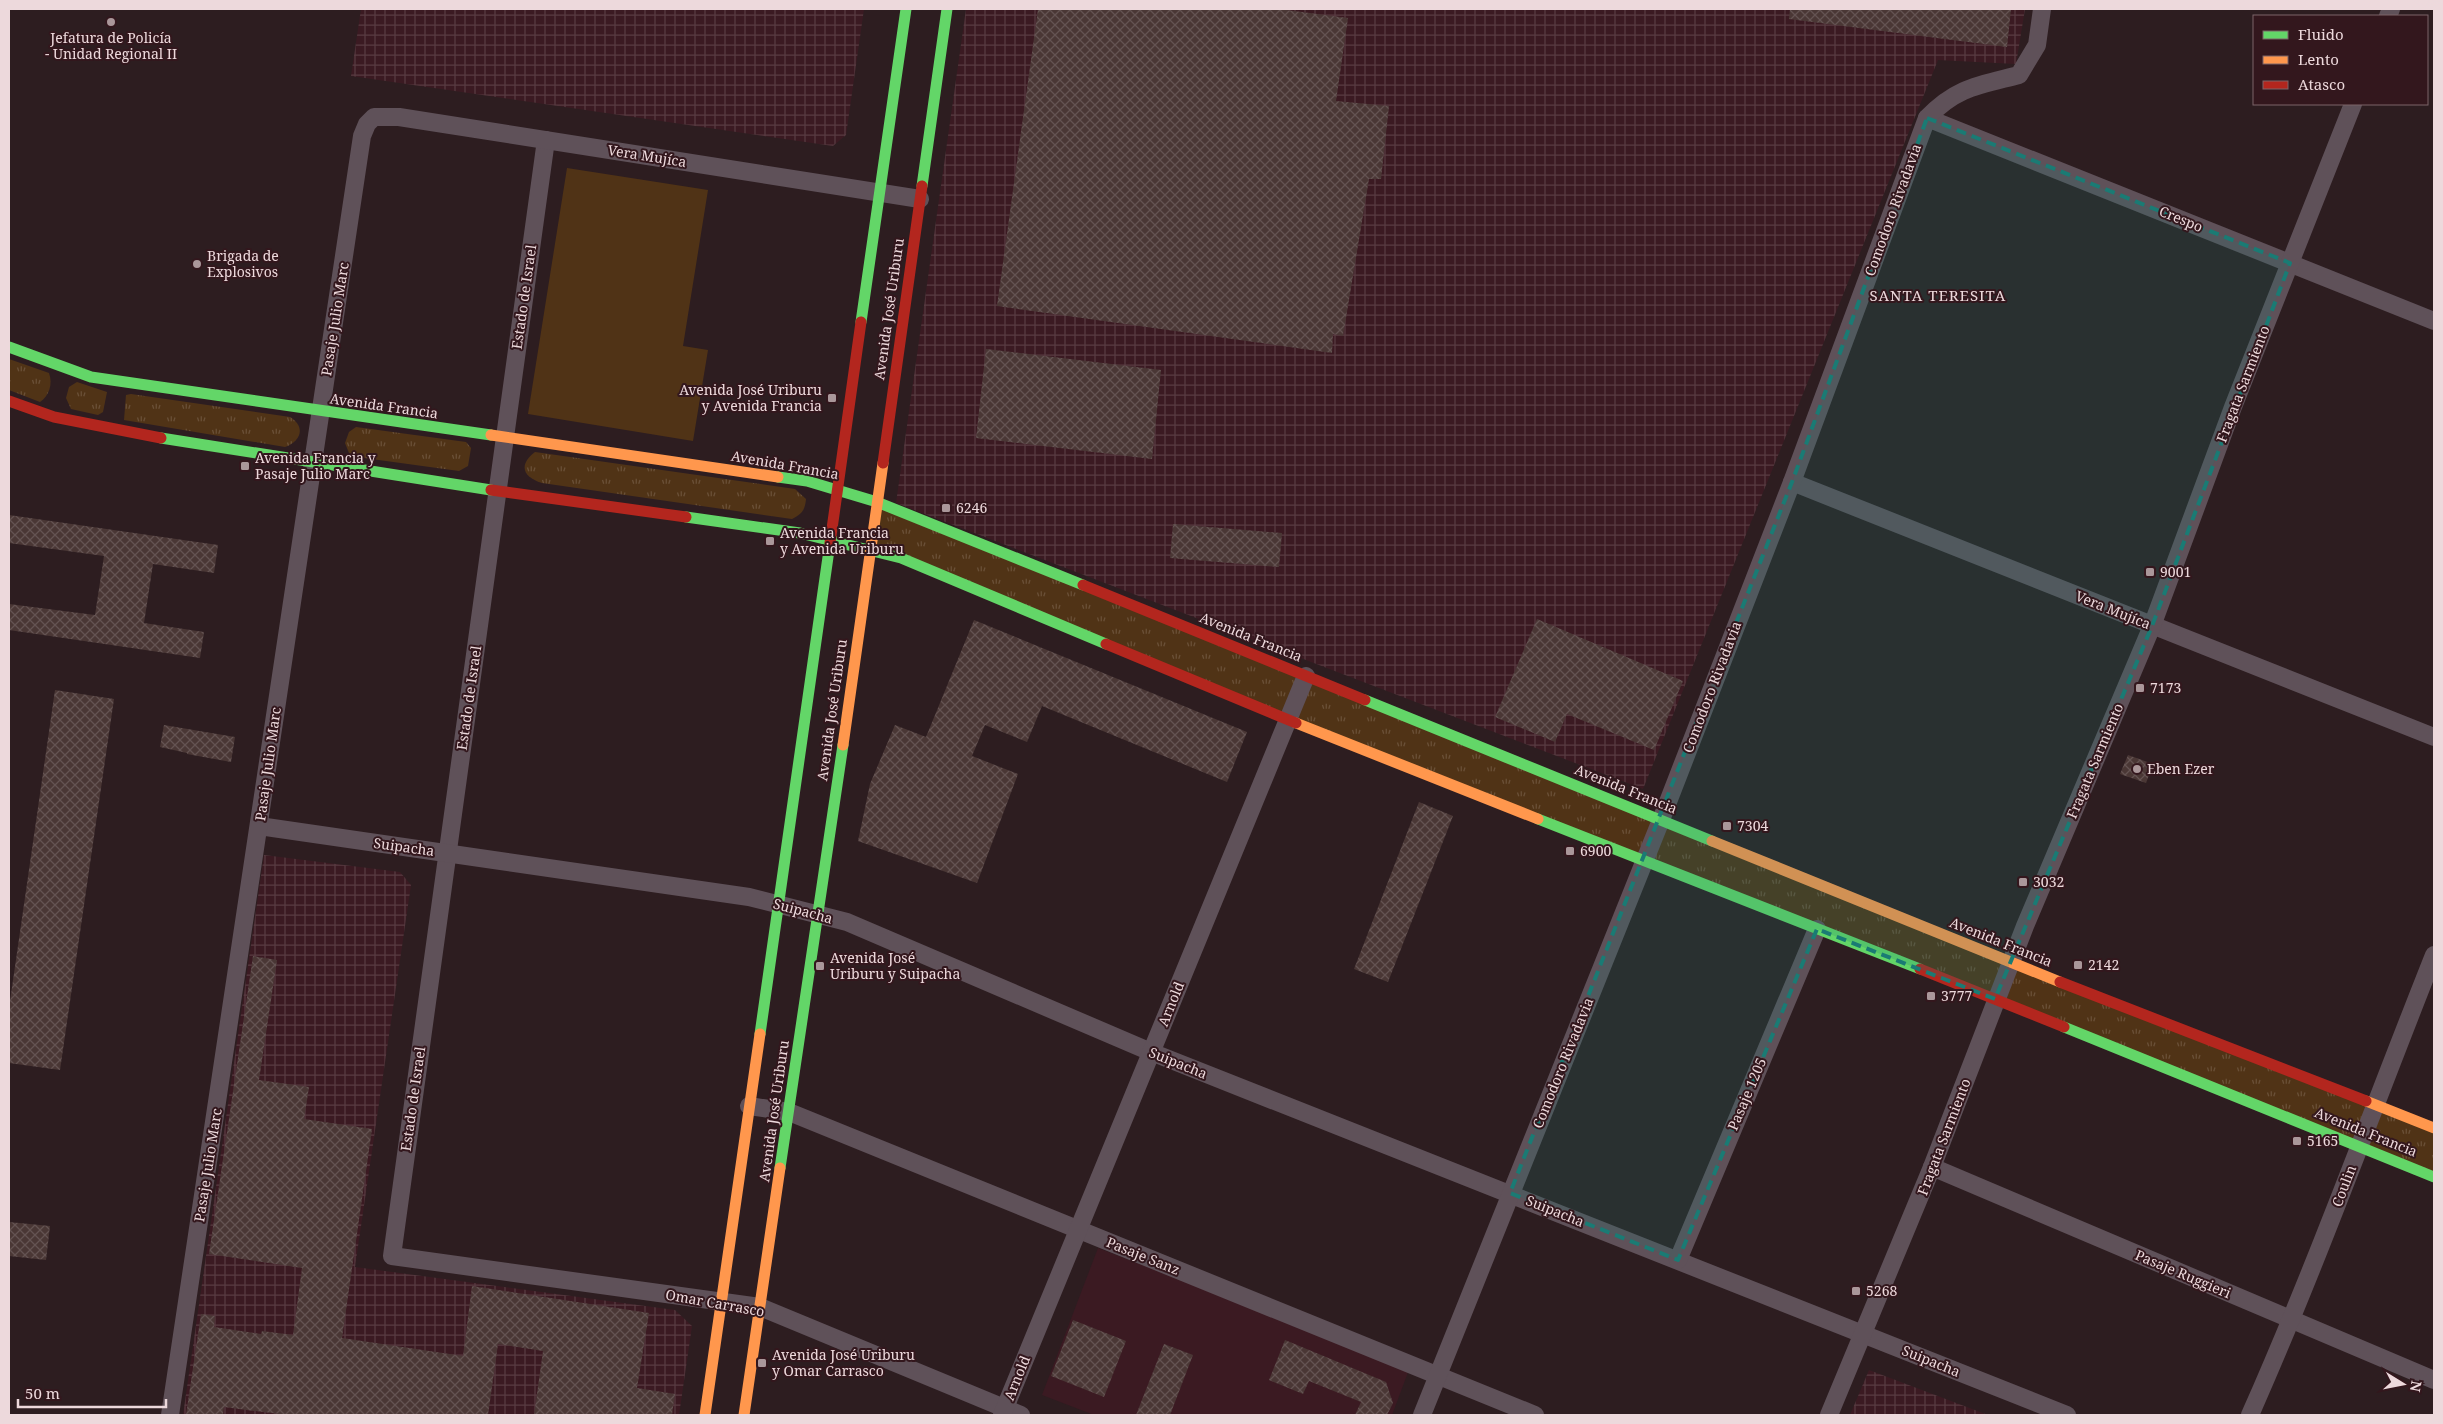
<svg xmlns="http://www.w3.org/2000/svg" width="2443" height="1424" font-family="'Noto Serif',serif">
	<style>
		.built { fill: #3b1a22 }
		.industrial { fill: url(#industrial-grid) }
		.grass { fill: url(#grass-tufts) }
		.garden { fill: #503316 }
		.building { fill: url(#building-cross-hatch) }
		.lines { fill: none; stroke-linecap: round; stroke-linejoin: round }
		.street { stroke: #5f5159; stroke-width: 18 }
		.fast { stroke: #63d668; stroke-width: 11 }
		.slow { stroke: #ff974d; stroke-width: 11 }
		.jam { stroke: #b3261e; stroke-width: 11 }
		.marked { fill: #1a7b74; fill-opacity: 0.2; stroke: #1a7b74; stroke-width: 4; stroke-dasharray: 10 6; stroke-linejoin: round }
		.poi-dot { fill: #aa979a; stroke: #33171d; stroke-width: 2 }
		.labels { text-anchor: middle; stroke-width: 4; stroke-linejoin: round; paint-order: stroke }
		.poi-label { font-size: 14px; fill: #edd9dc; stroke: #33171d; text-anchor: start }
		.street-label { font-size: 14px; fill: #edd9dc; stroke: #33171d }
		.neighbourhood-label { font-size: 15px; letter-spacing: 1px; fill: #edd9dc; stroke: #33171d }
	</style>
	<defs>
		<pattern id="industrial-grid" width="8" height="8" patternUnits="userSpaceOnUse" patternTransform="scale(1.25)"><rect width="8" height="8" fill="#3b1a22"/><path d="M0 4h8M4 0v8" fill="none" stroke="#583b42"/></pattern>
		<pattern id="grass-tufts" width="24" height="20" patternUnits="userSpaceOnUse" patternTransform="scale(1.25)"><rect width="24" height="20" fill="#503316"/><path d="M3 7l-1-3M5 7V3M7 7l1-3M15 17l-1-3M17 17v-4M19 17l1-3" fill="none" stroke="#6a5037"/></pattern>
		<pattern id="building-cross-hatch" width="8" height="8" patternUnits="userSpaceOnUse" patternTransform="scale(1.25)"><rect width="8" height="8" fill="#4a3735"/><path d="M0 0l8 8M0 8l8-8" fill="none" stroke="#645352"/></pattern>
	</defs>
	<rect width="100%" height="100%" fill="#2d1d20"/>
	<polygon class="built" points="1098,1248 1410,1367 1392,1415 1094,1415 1042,1395"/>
	<g class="industrial">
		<polygon points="361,9 864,9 846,135 833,146 351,76"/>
		<polygon points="966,9 2025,9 2016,64 1938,60 1643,789 896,503"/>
		<polygon points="264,855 400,872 411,885 355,1267 675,1310 692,1326 679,1415 183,1415"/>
		<polygon points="1869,1370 1988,1415 1850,1415"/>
	</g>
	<g class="grass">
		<path d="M9,359L49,373C53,384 49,396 40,402L9,390Z"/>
		<polygon points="77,382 107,392 103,412 98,415 71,409 66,398 69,387"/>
		<path d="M131,394L290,417C306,427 301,441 285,447L124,420L126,395Z"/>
		<polygon points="356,427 466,442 471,448 468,466 459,471 357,457 349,453 345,443 349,432"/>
		<path d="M535,452L795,489L806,499C805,510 802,514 792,519L542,483C523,477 518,465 535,452Z"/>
		<polygon points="877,502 2434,1128 2434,1177 871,549"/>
	</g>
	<polygon class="garden" points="567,168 708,190 683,346 708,350 693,441 528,414"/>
	<g class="building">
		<polygon points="1038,9 1279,9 1348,18 1336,101 1389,106 1381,179 1369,179 1343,336 1333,334 1332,353 997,306"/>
		<polygon points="1790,9 2011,9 2007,47 1789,19"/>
		<polygon points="986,349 1161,370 1152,459 976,438"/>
		<polygon points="9,515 218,545 214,573 153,564 144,623 204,632 200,658 9,630 9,604 95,615 104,556 9,543"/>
		<polygon points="1173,524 1282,533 1279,567 1170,558"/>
		<polygon points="1537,619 1683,681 1654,750 1567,714 1555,742 1495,717"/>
		<polygon points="974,620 1247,732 1227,782 1042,706 1027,742 985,725 972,756 1018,774 977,883 858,841 870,784 895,725 926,737"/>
		<polygon points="55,690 114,699 60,1070 9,1063 9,1008"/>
		<polygon points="164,725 235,737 231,762 187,754 187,753 160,747"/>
		<polygon points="2128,755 2153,764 2146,783 2120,774"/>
		<polygon points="1419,802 1453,816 1388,982 1354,969"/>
		<polygon points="253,956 277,960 259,1080 309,1087 304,1119 372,1129 342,1338 463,1356 472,1286 649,1313 637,1388 675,1394 672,1415 534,1415 543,1351 498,1344 488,1415 286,1415 224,1407 223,1415 186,1415 201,1314 215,1316 214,1327 261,1334 262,1331 293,1335 302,1268 209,1254"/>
		<polygon points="9,1222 50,1226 46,1260 9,1256"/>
		<polygon points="1073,1320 1126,1341 1104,1397 1051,1376"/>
		<polygon points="1285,1340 1386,1382 1393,1403 1387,1415 1355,1415 1361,1402 1309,1381 1303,1394 1269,1380"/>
		<polygon points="1164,1344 1193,1355 1170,1415 1136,1415"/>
	</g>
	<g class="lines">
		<g class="street">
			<polyline points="2388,16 2391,9"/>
			<polyline points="1927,118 2434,321"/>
			<polyline points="546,140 392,1256 760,1307 1021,1415"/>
			<polyline points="1792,482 2434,737"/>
			<polyline points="259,826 749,897 847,922 1151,1052 2067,1415"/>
			<polyline points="749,1106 789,1112 1535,1415"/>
			<polyline points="1932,1167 2434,1380"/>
			<polyline points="1678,1260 1817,929"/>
			<polyline points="170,1415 362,136 367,124 374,117 399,117 920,199"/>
			<polyline points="1002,1415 1306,676"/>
			<path d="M1422,1415L1661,820L1792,482L1927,118C1956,87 1980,85 2019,75L2037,45L2042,9"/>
			<polyline points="1829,1415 1932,1167 2025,926 2152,626 2233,407 2353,104"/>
			<path d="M2250,1415C2317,1264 2373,1108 2434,955"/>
		</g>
		<g class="fast">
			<polyline points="922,186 947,9"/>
			<polyline points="861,322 906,9"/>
			<polyline points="9,347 91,377 491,435"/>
			<polyline points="161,438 491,490"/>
			<polyline points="778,477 807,481 877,502 1083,585"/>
			<polyline points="686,517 800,533 901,558 1106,644"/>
			<polyline points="1365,700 1712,841"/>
			<polyline points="1538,819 1920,969"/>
			<polyline points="2064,1027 2434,1177"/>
			<polyline points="760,1034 830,543"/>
			<polyline points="780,1168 843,745"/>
		</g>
		<g class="slow">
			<polyline points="491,435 778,477"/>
			<polyline points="1296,723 1538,819"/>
			<polyline points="843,745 883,463"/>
			<polyline points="1712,841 2060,982"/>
			<polyline points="2366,1101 2434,1128"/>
			<polyline points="705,1415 760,1034"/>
			<polyline points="744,1415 780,1168"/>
		</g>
		<g class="jam">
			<polyline points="9,401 54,417 161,438"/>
			<polyline points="883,463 922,186"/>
			<polyline points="491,490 686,517"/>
			<polyline points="830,543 861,322"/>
			<polyline points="1083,585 1365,700"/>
			<polyline points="1106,644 1296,723"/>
			<polyline points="1920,969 2064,1027"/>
			<polyline points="2060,982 2366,1101"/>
		</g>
	</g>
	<path class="marked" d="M1927,118L2290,263L2152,626L1995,999L1817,929L1678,1260L1510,1193L1792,482Z"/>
	<g class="poi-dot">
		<circle cx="111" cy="22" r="5"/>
		<circle cx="197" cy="264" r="5"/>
		<rect x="827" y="393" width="10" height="10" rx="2.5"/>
		<rect x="240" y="461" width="10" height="10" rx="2.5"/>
		<rect x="941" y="503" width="10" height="10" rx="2.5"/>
		<rect x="765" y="536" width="10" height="10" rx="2.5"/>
		<rect x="2145" y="567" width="10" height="10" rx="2.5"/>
		<rect x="2135" y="683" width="10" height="10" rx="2.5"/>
		<circle cx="2137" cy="769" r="5"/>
		<rect x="1722" y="821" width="10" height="10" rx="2.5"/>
		<rect x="1565" y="846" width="10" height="10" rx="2.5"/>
		<rect x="2018" y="877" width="10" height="10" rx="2.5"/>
		<rect x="2073" y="960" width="10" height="10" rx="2.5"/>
		<rect x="815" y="961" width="10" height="10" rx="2.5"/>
		<rect x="1926" y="991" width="10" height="10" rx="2.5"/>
		<rect x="2292" y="1136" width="10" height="10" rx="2.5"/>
		<rect x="1851" y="1286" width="10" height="10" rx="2.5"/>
		<rect x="757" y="1358" width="10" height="10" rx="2.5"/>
	</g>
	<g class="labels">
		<g class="poi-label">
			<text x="111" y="43" text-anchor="middle">Jefatura de Policía<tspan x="111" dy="16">- Unidad Regional II</tspan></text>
			<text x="207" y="261">Brigada de<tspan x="207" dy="16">Explosivos</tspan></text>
			<text x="822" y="395" text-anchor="end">Avenida José Uriburu<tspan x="822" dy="16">y Avenida Francia</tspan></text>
			<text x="255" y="463">Avenida Francia y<tspan x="255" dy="16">Pasaje Julio Marc</tspan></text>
			<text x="956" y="513">6246</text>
			<text x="780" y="538">Avenida Francia<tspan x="780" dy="16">y Avenida Uriburu</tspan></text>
			<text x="2160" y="577">9001</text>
			<text x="2150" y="693">7173</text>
			<text x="2147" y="774">Eben Ezer</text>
			<text x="1737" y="831">7304</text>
			<text x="1580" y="856">6900</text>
			<text x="2033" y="887">3032</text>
			<text x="830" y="963">Avenida José<tspan x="830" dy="16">Uriburu y Suipacha</tspan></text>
			<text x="2088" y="970">2142</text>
			<text x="1941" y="1001">3777</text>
			<text x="2307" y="1146">5165</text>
			<text x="1866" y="1296">5268</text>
			<text x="772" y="1360">Avenida José Uriburu<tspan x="772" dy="16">y Omar Carrasco</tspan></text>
		</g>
		<g class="street-label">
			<text transform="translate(647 156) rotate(9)" y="5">Vera Mujíca</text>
			<text transform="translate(1893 210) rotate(-70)" y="5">Comodoro Rivadavia</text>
			<text transform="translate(2181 219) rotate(22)" y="5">Crespo</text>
			<text transform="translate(524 297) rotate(-82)" y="5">Estado de Israel</text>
			<text transform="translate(889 309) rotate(-82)" y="5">Avenida José Uriburu</text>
			<text transform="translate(335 319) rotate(-81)" y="5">Pasaje Julio Marc</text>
			<text transform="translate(2243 384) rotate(-69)" y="5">Fragata Sarmiento</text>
			<text transform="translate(384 406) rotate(8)" y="5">Avenida Francia</text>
			<text transform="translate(785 465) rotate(10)" y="5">Avenida Francia</text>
			<text transform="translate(2113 610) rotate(22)" y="5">Vera Mujíca</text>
			<text transform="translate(1251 637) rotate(22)" y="5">Avenida Francia</text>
			<text transform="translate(1712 687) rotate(-69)" y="5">Comodoro Rivadavia</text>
			<text transform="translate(469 698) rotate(-82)" y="5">Estado de Israel</text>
			<text transform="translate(832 710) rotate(-82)" y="5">Avenida José Uriburu</text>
			<text transform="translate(2095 761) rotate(-67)" y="5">Fragata Sarmiento</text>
			<text transform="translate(268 764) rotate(-82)" y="5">Pasaje Julio Marc</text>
			<text transform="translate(1626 789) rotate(22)" y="5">Avenida Francia</text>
			<text transform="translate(404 847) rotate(8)" y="5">Suipacha</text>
			<text transform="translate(803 911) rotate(15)" y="5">Suipacha</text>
			<text transform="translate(2001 942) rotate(22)" y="5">Avenida Francia</text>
			<text transform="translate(1171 1004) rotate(-68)" y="5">Arnold</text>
			<text transform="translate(1178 1063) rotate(22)" y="5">Suipacha</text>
			<text transform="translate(1563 1063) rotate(-68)" y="5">Comodoro Rivadavia</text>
			<text transform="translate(1747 1094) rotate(-67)" y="5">Pasaje 1205</text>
			<text transform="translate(413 1099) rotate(-82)" y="5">Estado de Israel</text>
			<text transform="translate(774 1111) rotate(-82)" y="5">Avenida José Uriburu</text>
			<text transform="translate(2366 1132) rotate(22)" y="5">Avenida Francia</text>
			<text transform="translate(1944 1137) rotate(-69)" y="5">Fragata Sarmiento</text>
			<text transform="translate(208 1165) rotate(-81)" y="5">Pasaje Julio Marc</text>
			<text transform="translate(2344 1186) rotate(-69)" y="5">Coulin</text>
			<text transform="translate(1555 1211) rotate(22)" y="5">Suipacha</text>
			<text transform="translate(1143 1256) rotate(22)" y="5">Pasaje Sanz</text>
			<text transform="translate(2183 1274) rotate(23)" y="5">Pasaje Ruggieri</text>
			<text transform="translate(715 1303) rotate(10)" y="5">Omar Carrasco</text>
			<text transform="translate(1931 1361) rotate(22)" y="5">Suipacha</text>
			<text transform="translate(1017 1378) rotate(-68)" y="5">Arnold</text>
		</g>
		<g class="neighbourhood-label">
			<text x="1938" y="301">SANTA TERESITA</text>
		</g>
	</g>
	<rect width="2443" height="1424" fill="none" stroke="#edd9dc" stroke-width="20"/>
	<rect x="2253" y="15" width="175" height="90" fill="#33171d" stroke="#7d6569"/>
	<rect x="2263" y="31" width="25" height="8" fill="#63d668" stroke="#7d6569"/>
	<text x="2298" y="40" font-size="15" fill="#edd9dc">Fluido</text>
	<rect x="2263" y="56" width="25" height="8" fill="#ff974d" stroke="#7d6569"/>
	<text x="2298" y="65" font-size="15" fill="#edd9dc">Lento</text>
	<rect x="2263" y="81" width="25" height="8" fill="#b3261e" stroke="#7d6569"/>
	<text x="2298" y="90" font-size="15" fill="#edd9dc">Atasco</text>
	<g transform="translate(2403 1384) rotate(100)" stroke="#33171d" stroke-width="4" paint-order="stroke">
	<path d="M0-4L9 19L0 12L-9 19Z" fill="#edd9dc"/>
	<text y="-8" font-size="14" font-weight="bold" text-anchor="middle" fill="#edd9dc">N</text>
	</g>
	<path d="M18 1399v8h148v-8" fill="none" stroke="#edd9dc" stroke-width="2.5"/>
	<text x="25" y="1399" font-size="15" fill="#edd9dc" stroke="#33171d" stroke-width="4" paint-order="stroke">50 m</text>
</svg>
